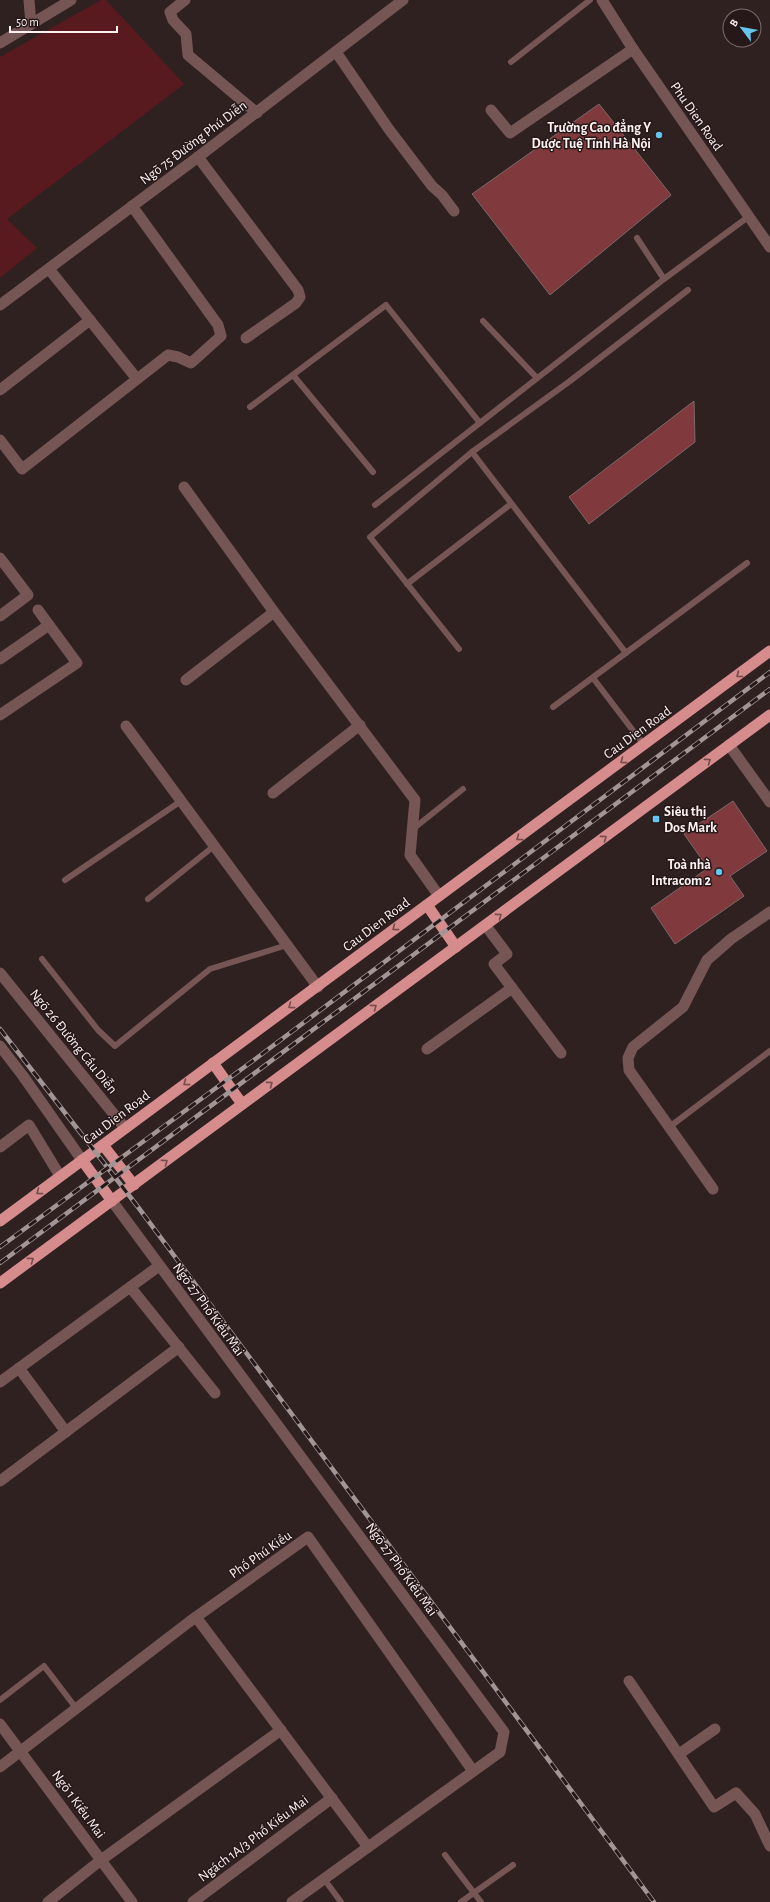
<svg xmlns="http://www.w3.org/2000/svg" width="770" height="1902" font-family="'Alegreya Sans',sans-serif">
	<style>
		.green { fill: #581a1f }
		.building { fill: #80393d; stroke: #7b6969 }
		.lines { fill: none; stroke-linecap: round; stroke-linejoin: round }
		.service { stroke: #765555; stroke-width: 6 }
		.minor { stroke: #765555; stroke-width: 11 }
		.tertiary { stroke: #765555; stroke-width: 11 }
		.trunk { stroke: #d68b8c; stroke-width: 11 }
		.rail-casing { stroke: #a19595; stroke-width: 4.5 }
		.rail { stroke: #261818; stroke-width: 3; stroke-dasharray: 9; stroke-linecap: butt }
		.oneway { stroke: #754c4c }
		.poi-dot { fill: #65c5ee; stroke: #261818; stroke-width: 1.5 }
		.labels { text-anchor: middle; stroke-width: 3; stroke-linejoin: round; paint-order: stroke }
		.street-label { font-size: 14px; fill: #fcf2f2; stroke: #261818 }
		.poi-label { font-size: 14px; font-weight: bold; fill: #fcf2f2; stroke: #261818; text-anchor: end }
	</style>
	<rect width="100%" height="100%" fill="#302121"/>
	<polygon class="green" points="101,0 106,0 184,84 7,219 37,248 0,278 0,57"/>
	<g class="building">
		<polygon points="599,104 671,195 550,295 472,194"/>
		<polygon points="694,401 695,442 589,524 569,497"/>
		<polygon points="733,801 767,851 730,876 744,896 675,944 651,908 708,868 684,834"/>
	</g>
	<g class="lines">
		<g class="service">
			<polyline points="511,62 590,0"/>
			<polyline points="637,238 664,279"/>
			<polyline points="483,321 537,378"/>
			<polyline points="293,375 373,472"/>
			<polyline points="250,407 386,305 480,423"/>
			<polyline points="472,452 570,381 688,290"/>
			<polyline points="375,505 664,279 748,217"/>
			<polyline points="407,584 511,504"/>
			<polyline points="459,649 370,537 472,452 626,653"/>
			<polyline points="593,678 644,745"/>
			<polyline points="553,707 747,563"/>
			<polyline points="413,829 463,789"/>
			<polyline points="65,880 181,801"/>
			<polyline points="148,899 214,846"/>
			<polyline points="42,959 98,1030 115,1046 210,969 287,945"/>
			<polyline points="668,1128 770,1051"/>
			<polyline points="0,1700 44,1666 76,1708"/>
			<polyline points="445,1855 481,1902"/>
			<polyline points="324,1879 341,1902"/>
			<polyline points="461,1902 513,1865"/>
		</g>
		<g class="minor">
			<polyline points="29,0 31,24"/>
			<polyline points="185,0 170,12 173,20 186,34 188,55 257,113"/>
			<polyline points="0,43 71,0"/>
			<polyline points="336,52 388,128 432,186 442,195 454,211"/>
			<polyline points="491,110 510,133 633,49"/>
			<polyline points="198,157 298,290 300,297 296,303 246,338"/>
			<polyline points="49,269 137,379"/>
			<polyline points="0,305 198,157 403,0"/>
			<polyline points="0,390 90,320"/>
			<polyline points="0,440 22,469 168,355 178,357 191,363 221,336 218,325 132,206"/>
			<polyline points="184,487 274,612 415,800 410,855 439,896"/>
			<polyline points="0,558 28,595 0,616"/>
			<polyline points="0,659 49,625 38,610"/>
			<polyline points="186,680 274,612"/>
			<polyline points="0,715 77,663 49,625"/>
			<polyline points="126,726 318,987"/>
			<polyline points="729,745 770,802"/>
			<polyline points="273,793 360,725"/>
			<polyline points="486,926 507,954 494,964 561,1053"/>
			<polyline points="0,973 125,1128"/>
			<polyline points="0,1046 23,1076 82,1160"/>
			<polyline points="427,1049 512,988"/>
			<polyline points="0,1147 29,1125 60,1176"/>
			<polyline points="713,1189 629,1070 628,1058 633,1047 683,1007 707,960 731,939 770,912"/>
			<polyline points="112,1201 504,1732 500,1752 292,1902"/>
			<polyline points="131,1288 215,1393"/>
			<polyline points="19,1368 66,1432"/>
			<polyline points="0,1382 159,1266"/>
			<polyline points="0,1481 179,1347"/>
			<polyline points="196,1617 368,1847"/>
			<polyline points="629,1681 714,1807 736,1793 755,1814 770,1846"/>
			<polyline points="0,1724 132,1902"/>
			<polyline points="679,1754 715,1729"/>
			<polyline points="0,1767 189,1622 308,1537 473,1771"/>
			<polyline points="48,1902 101,1860 281,1730"/>
			<polyline points="193,1902 332,1798"/>
		</g>
		<polyline class="tertiary" points="602,0 633,49 770,247"/>
		<g class="trunk">
			<polyline points="427,905 456,947"/>
			<polyline points="213,1063 242,1104"/>
			<polyline points="103,1145 134,1185"/>
			<polyline points="82,1160 112,1201"/>
			<polyline points="0,1221 770,651"/>
			<polyline points="0,1283 770,715"/>
		</g>
		<g class="rail-casing">
			<g id="rail">
				<polyline points="0,1029 138,1207 654,1902"/>
				<polyline points="0,1247 258,1057 770,672"/>
				<polyline points="0,1263 770,689"/>
			</g>
		</g>
		<use href="#rail" class="rail"/>
	</g>
	<defs><path id="oneway-chevron" d="M-2-3.5L2.5 0L-2 3.5" fill="none" stroke-width="1.6" stroke-linecap="round" stroke-linejoin="round"/></defs>
	<g class="oneway">
		<use href="#oneway-chevron" transform="translate(739 675) rotate(142)"/>
		<use href="#oneway-chevron" transform="translate(623 761) rotate(144)"/>
		<use href="#oneway-chevron" transform="translate(708 761) rotate(-36)"/>
		<use href="#oneway-chevron" transform="translate(519 838) rotate(144)"/>
		<use href="#oneway-chevron" transform="translate(604 838) rotate(-36)"/>
		<use href="#oneway-chevron" transform="translate(499 916) rotate(-36)"/>
		<use href="#oneway-chevron" transform="translate(395 928) rotate(143)"/>
		<use href="#oneway-chevron" transform="translate(291 1006) rotate(144)"/>
		<use href="#oneway-chevron" transform="translate(374 1007) rotate(-36)"/>
		<use href="#oneway-chevron" transform="translate(186 1083) rotate(144)"/>
		<use href="#oneway-chevron" transform="translate(270 1084) rotate(-36)"/>
		<use href="#oneway-chevron" transform="translate(165 1162) rotate(-36)"/>
		<use href="#oneway-chevron" transform="translate(39 1192) rotate(143)"/>
		<use href="#oneway-chevron" transform="translate(31 1260) rotate(-36)"/>
	</g>
	<g class="poi-dot">
		<circle cx="659" cy="135" r="4"/>
		<rect x="652" y="815" width="8" height="8" rx="2"/>
		<circle cx="719" cy="872" r="4"/>
	</g>
	<g class="labels">
		<g class="street-label">
			<text transform="translate(697 116) rotate(55)" y="5">Phu Dien Road</text>
			<text transform="translate(193 142) rotate(-37)" y="5">Ngõ 75 Đường Phú Diễn</text>
			<text transform="translate(637 732) rotate(-36)" y="5">Cau Dien Road</text>
			<text transform="translate(376 924) rotate(-37)" y="5">Cau Dien Road</text>
			<text transform="translate(74 1041) rotate(51)" y="5">Ngõ 26 Đường Cầu Diễn</text>
			<text transform="translate(116 1117) rotate(-37)" y="5">Cau Dien Road</text>
			<text transform="translate(209 1309) rotate(54)" y="5">Ngõ 27 Phố Kiều Mai</text>
			<text transform="translate(260 1554) rotate(-35)" y="5">Phố Phú Kiều</text>
			<text transform="translate(402 1569) rotate(54)" y="5">Ngõ 27 Phố Kiều Mai</text>
			<text transform="translate(79 1804) rotate(54)" y="5">Ngõ 1 Kiều Mai</text>
			<text transform="translate(253 1838) rotate(-37)" y="5">Ngách 1A/3 Phố Kiều Mai</text>
		</g>
		<g class="poi-label">
			<text x="651" y="132">Trường Cao đẳng Y<tspan x="651" dy="16">Dược Tuệ Tĩnh Hà Nội</tspan></text>
			<text x="664" y="816" text-anchor="start">Siêu thị<tspan x="664" dy="16">Dos Mark</tspan></text>
			<text x="711" y="869">Toà nhà<tspan x="711" dy="16">Intracom 2</tspan></text>
		</g>
	</g>
	<g transform="translate(742 28) rotate(302)"><circle r="19" fill="#261818" stroke="#7c6f6f"/>
	<path d="M0-3L7 15L0 10L-7 15Z" fill="#65c5ee"/>
	<text y="-6" font-size="11" font-weight="bold" text-anchor="middle" fill="#fcf2f2">B</text>
	</g>
	<path d="M10 26v6h107v-6" fill="none" stroke="#fcf2f2" stroke-width="2"/>
	<text x="16" y="26" font-size="12" fill="#fcf2f2" stroke="#261818" stroke-width="3" paint-order="stroke">50 m</text>
</svg>
